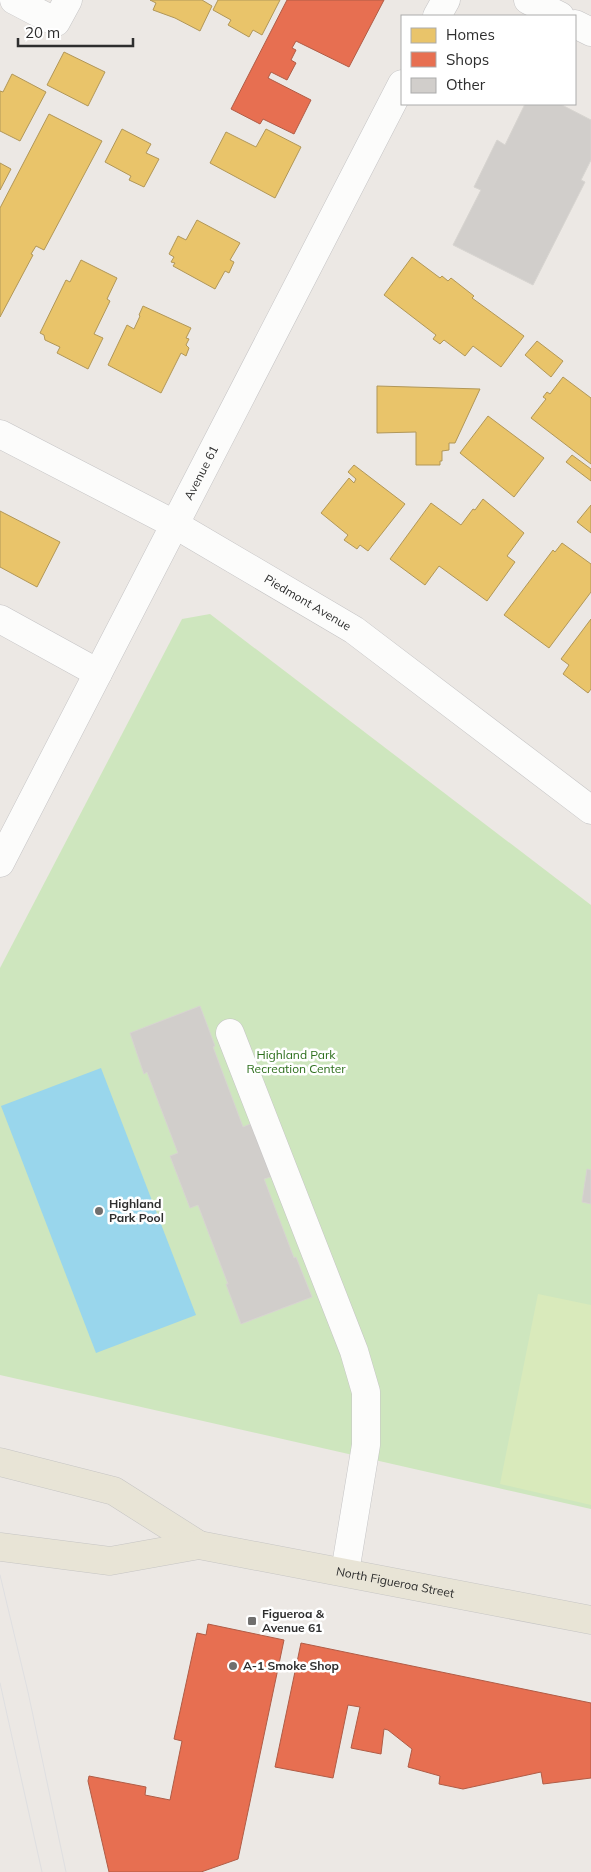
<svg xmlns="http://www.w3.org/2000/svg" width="591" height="1872" font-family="Mulish,sans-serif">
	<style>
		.green { fill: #cee6be }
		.pitch { fill: #d9eabb }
		.water { fill: #99d6ec }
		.homes { fill: #e9c46a; stroke: #b19758 }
		.shops { fill: #e76f51; stroke: #b05c46 }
		.building { fill: #d1cecb; stroke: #d7d4d0 }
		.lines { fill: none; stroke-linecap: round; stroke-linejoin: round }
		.minor-casing { stroke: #c5c4c5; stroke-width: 29 }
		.major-casing { stroke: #c6c5c4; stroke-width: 29 }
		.minor { stroke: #fcfcfb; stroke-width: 28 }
		.major { stroke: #e8e4d6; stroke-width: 28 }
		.tram { stroke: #dfdfe1; stroke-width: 1 }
		.poi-dot { fill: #706f6e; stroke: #fff; stroke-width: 2 }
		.labels { text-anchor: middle; stroke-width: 5; stroke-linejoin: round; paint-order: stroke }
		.street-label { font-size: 12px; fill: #2e2e2e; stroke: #fff }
		.park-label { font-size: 12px; fill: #2c6e1b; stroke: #fff }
		.poi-label { font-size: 12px; font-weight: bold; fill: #2e2e2e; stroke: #fff; text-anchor: start }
	</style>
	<rect width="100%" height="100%" fill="#ece8e4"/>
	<polygon class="green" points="210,614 591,905 591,1509 0,1375 0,968 182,619"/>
	<polygon class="pitch" points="538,1294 591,1305 591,1505 500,1484"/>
	<polygon class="water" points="101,1068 196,1315 96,1353 1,1106"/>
	<g class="homes">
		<polygon points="150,0 202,0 212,6 200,31 175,18 153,10 156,3"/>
		<polygon points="218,0 280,0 262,35 253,30 249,37 228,25 231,20 213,10"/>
		<polygon points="64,52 105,72 88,106 47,85"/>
		<polygon points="12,74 46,92 20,141 0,131 0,91 3,92"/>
		<polygon points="49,114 102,141 44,250 36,246 31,254 33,255 0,317 0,208"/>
		<polygon points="122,129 151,144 146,153 159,159 144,187 129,180 131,176 105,162"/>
		<polygon points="266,129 301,147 275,198 210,163 226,132 256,147"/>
		<polygon points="0,163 11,169 0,190"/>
		<polygon points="197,220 240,243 230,260 234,262 229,273 225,271 215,289 173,266 175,263 171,262 174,257 169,254 178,236 186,240"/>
		<polygon points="412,257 440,278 442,276 448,281 451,278 474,296 472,298 524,336 501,367 473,346 465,356 444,340 440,344 433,339 436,335 384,295"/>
		<polygon points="81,260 117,278 107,299 110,301 94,334 103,338 88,369 57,353 60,347 45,340 44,335 40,333 66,280 70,282"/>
		<polygon points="143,306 191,328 186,338 189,339 186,345 189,348 186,356 181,353 161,393 108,365 127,325 134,329 140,316 139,315"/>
		<polygon points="537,341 563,361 551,377 525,355"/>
		<polygon points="563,377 591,398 591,464 531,418 546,399 543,397 547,392 550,394"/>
		<polygon points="377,386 480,389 455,443 449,443 449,450 442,451 442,461 440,461 440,465 416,465 416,432 377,433"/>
		<polygon points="488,416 544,458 514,497 460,453"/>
		<polygon points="572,455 591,469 591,481 566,462"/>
		<polygon points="354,465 405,504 368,551 360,545 357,549 344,540 348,535 321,513 349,478 354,483 356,479 348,472"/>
		<polygon points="483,499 524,533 507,556 515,562 487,601 439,566 425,585 390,559 431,503 461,525 473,509 475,510"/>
		<polygon points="591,505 591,533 577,522"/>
		<polygon points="0,511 60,542 37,587 0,567"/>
		<polygon points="562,543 591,564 591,592 549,648 504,615 553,550 555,552"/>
		<polygon points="591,619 591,689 588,693 563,674 569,665 561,659"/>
	</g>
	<g class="shops">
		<polygon points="287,0 384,0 349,67 296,41 292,48 296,50 291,60 296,63 287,80 271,72 268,78 311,100 294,134 263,119 260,124 231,109"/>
		<polygon points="208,1624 284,1640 238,1859 201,1872 109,1872 88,1781 89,1776 146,1787 145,1795 170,1800 182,1741 174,1739 197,1633 206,1635"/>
		<polygon points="301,1643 591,1703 591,1778 543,1784 541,1772 463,1789 439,1784 440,1776 408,1767 412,1749 388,1730 384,1729 381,1754 351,1748 360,1707 348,1705 333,1778 275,1767"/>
	</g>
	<g class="building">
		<polygon points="525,104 560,104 591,120 591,160 581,180 585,182 533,285 453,245 481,190 474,187 497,140 505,145"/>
		<polygon points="200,1006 215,1046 213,1047 243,1127 253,1123 273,1176 264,1179 294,1258 296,1257 312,1297 241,1324 226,1284 228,1284 198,1205 190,1208 170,1156 178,1153 147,1072 144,1074 130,1033"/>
		<polygon points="587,1169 591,1170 591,1204 582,1202"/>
	</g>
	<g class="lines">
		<g class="minor-casing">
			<g id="minor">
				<polyline points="14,0 56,22 68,0"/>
				<polyline points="528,0 560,16"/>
				<polyline points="437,16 446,0"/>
				<polyline points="575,24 591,32"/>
				<path id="s1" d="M0,434L174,524L354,630L591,810"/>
				<polyline points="0,619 98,673"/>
				<path id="s2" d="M0,863L402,84"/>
				<polyline points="230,1033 354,1351 366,1392 366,1445 345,1572"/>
			</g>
		</g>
		<g class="major-casing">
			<g id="major">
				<polyline points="0,1462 114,1491 199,1545"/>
				<path id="s3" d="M0,1547L110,1561L199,1545L591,1620"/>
			</g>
		</g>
		<use href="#minor" class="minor"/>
		<use href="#major" class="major"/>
		<g class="tram">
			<polyline points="0,1575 28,1692 66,1872"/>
			<polyline points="0,1683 42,1872"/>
		</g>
	</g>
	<g class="poi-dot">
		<circle cx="99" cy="1211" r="5"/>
		<rect x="247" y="1616" width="10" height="10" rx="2.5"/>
		<circle cx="233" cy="1666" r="5"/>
	</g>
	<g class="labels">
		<g class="street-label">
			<text dy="4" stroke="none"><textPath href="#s2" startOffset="439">Avenue 61</textPath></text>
			<text dy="4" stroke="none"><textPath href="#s1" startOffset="351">Piedmont Avenue</textPath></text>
			<text dy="4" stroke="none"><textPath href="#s3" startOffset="401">North Figueroa Street</textPath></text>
		</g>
		<g class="park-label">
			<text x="296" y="1059">Highland Park<tspan x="296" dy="14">Recreation Center</tspan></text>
		</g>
		<g class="poi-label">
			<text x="109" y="1208">Highland<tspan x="109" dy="14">Park Pool</tspan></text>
			<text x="262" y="1618">Figueroa &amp;<tspan x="262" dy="14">Avenue 61</tspan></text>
			<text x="243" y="1670">A-1 Smoke Shop</text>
		</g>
	</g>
	<rect x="401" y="15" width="175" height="90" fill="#ffffff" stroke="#ababab"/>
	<rect x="411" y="28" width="25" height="15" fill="#e9c46a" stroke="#ababab"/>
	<text x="446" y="40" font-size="15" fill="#2e2e2e">Homes</text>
	<rect x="411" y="52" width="25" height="15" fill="#e76f51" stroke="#ababab"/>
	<text x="446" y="65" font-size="15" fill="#2e2e2e">Shops</text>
	<rect x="411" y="78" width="25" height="15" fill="#d1cecb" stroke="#ababab"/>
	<text x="446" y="90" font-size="15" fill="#2e2e2e">Other</text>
	<path d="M18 38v8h115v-8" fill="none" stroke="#2e2e2e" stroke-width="2.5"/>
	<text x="25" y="38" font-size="15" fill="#2e2e2e" stroke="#ffffff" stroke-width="4" paint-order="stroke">20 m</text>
</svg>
